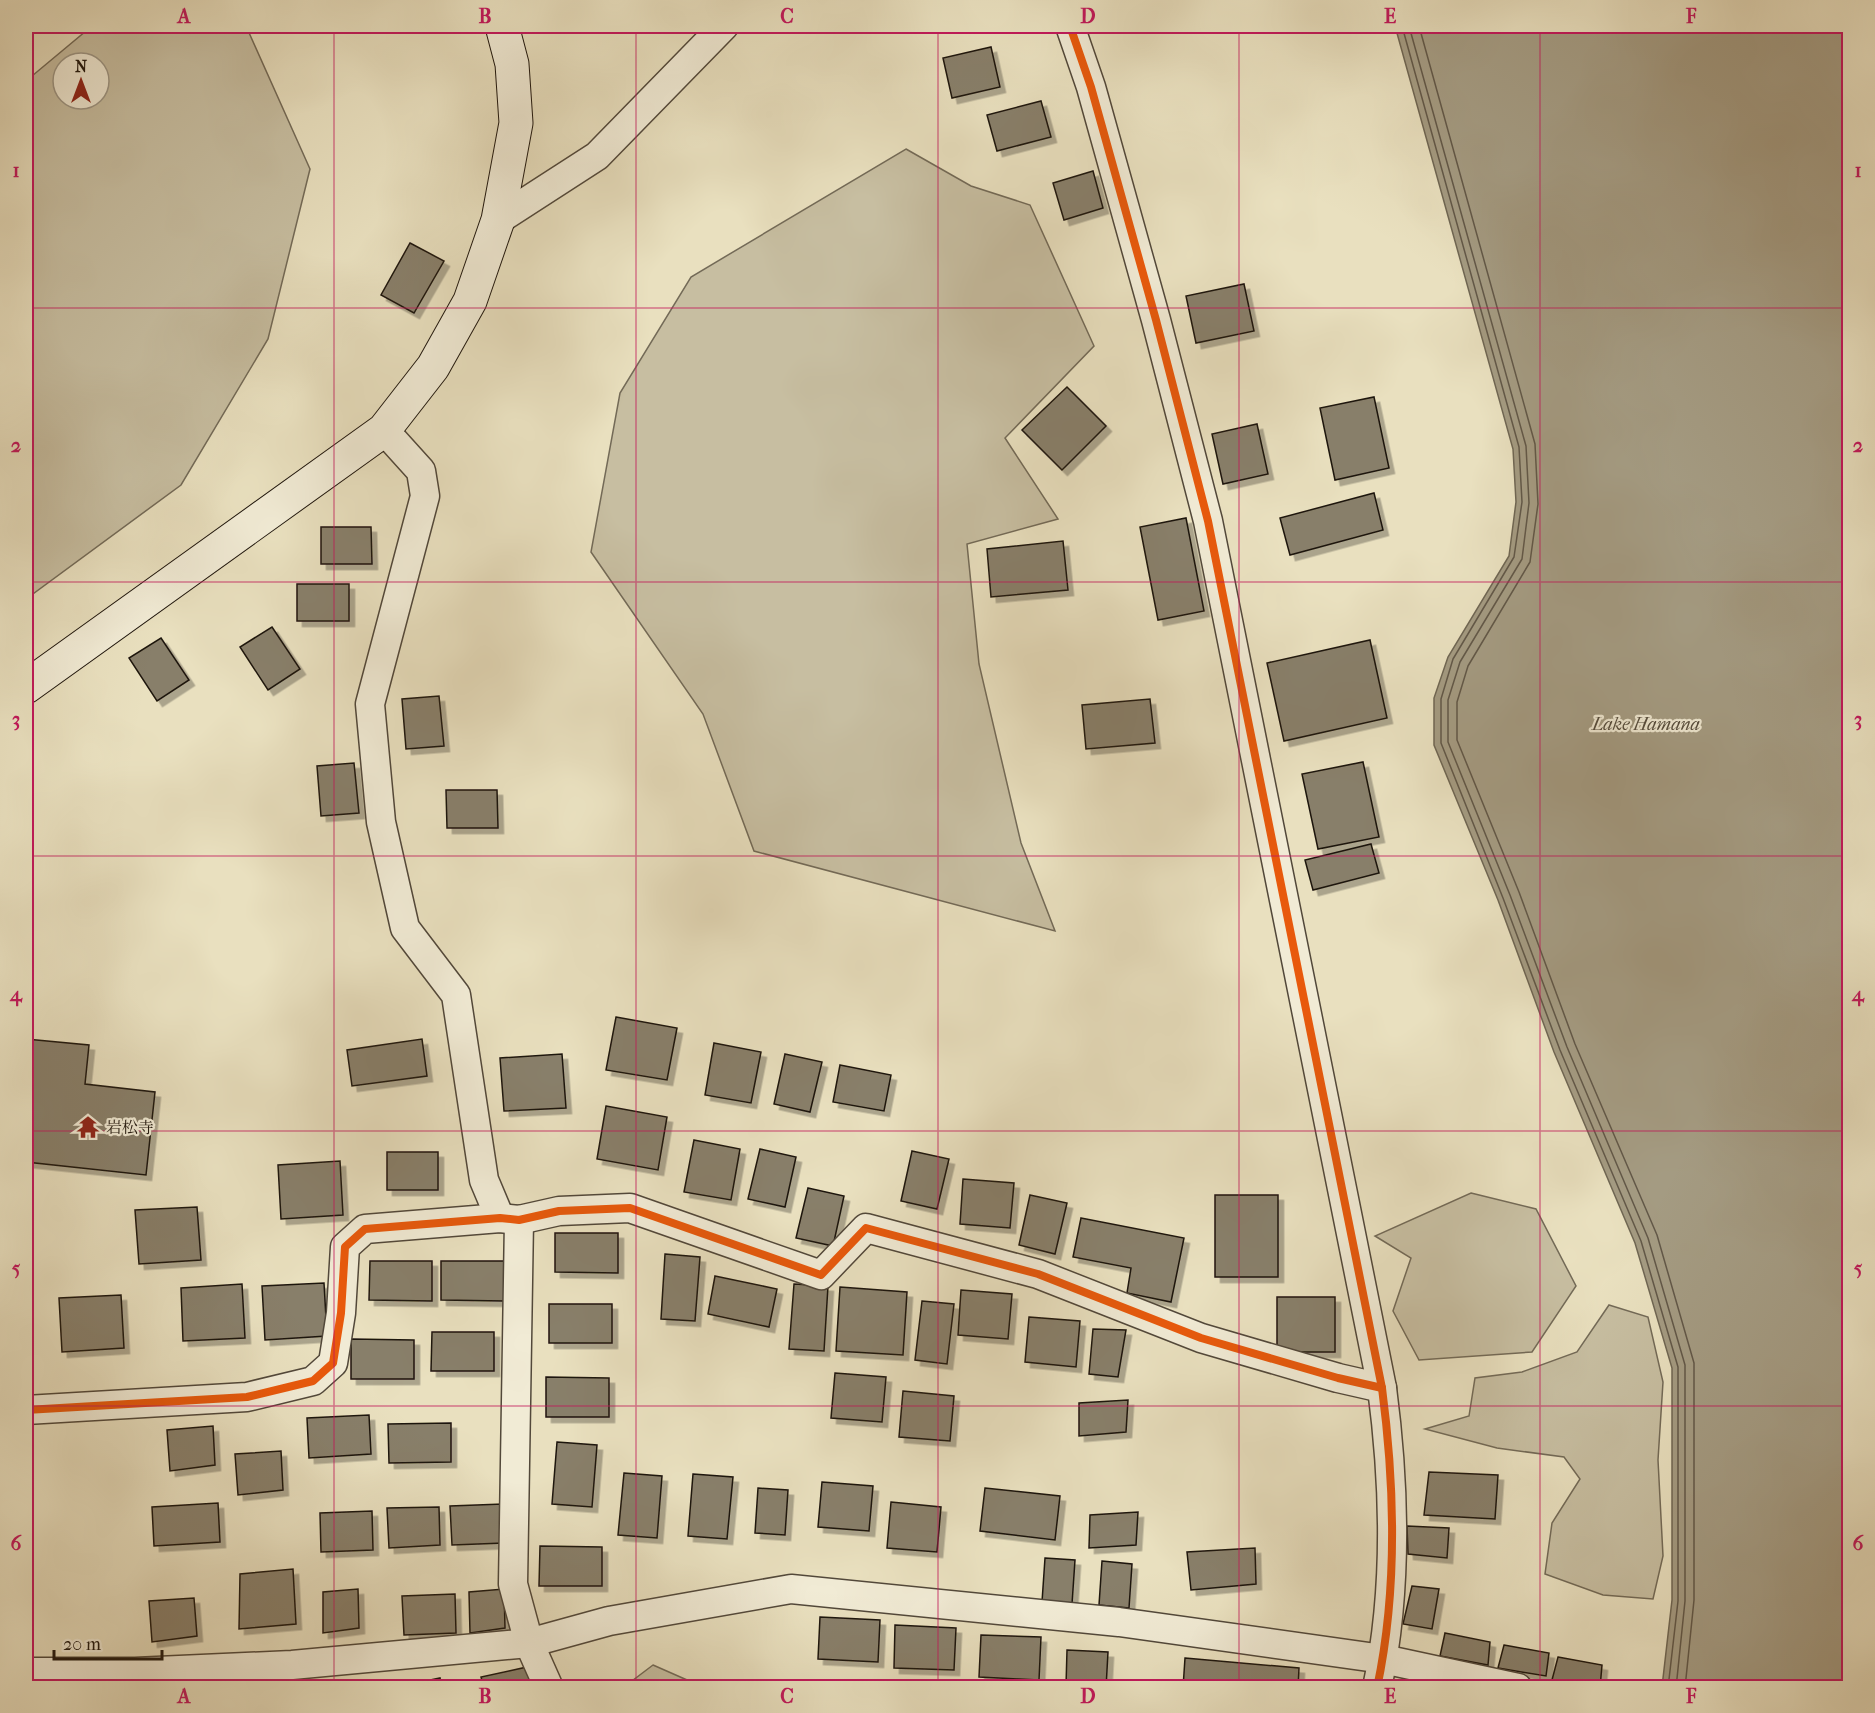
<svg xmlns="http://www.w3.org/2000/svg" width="1875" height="1713" font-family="'IM FELL French Canon','Noto Serif JP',serif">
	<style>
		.green { fill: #c7bea1; stroke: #736a57; stroke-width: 1.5; fill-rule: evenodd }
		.water { fill: #a49b82; stroke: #6f6653; stroke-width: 1.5 }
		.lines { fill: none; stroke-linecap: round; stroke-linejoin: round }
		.shore { stroke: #625848; stroke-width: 1.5 }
		.building { fill: #887f6a; stroke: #1f160d; stroke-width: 1.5; filter: url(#shadow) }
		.street-casing { stroke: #52483a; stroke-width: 31 }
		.secondary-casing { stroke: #1f160d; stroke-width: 35 }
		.street { stroke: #f1ebd5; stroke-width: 28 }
		.secondary { stroke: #f1ebd5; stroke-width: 33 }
		.cycleway-casing { stroke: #f1ebd5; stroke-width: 11 }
		.cycleway { stroke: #e8590c; stroke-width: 8 }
		.grid { fill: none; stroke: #c2185b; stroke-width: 1.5; stroke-opacity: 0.55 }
		.labels { text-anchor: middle; stroke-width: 4.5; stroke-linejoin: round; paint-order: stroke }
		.poi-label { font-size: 16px; fill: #1f160d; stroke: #f1ebd5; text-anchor: start }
		.water-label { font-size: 18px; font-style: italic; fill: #544b3c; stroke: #f1ebd5 }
		.neatline { fill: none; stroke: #c2185b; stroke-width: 2 }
		.grid-label { font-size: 20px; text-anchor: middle; font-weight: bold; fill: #c2185b }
	</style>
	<defs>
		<filter id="shadow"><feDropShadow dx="5.5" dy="5.5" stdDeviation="0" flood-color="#0004"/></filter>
	</defs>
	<rect width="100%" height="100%" fill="#e9e0bf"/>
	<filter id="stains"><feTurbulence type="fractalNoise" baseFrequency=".00333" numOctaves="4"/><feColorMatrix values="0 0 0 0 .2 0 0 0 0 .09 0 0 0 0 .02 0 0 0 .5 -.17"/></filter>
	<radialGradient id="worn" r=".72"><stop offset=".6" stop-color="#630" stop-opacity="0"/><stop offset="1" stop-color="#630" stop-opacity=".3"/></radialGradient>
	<g class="green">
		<path d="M92,26H246L310,169L268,339L181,485L26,599V81ZM63,63H99V99H63Z"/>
		<polygon points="906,149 971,186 1030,205 1094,346 1005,438 1058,519 967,544 979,664 1021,843 1055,931 754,851 703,714 591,552 620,393 691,277"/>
		<polygon points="1471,1193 1536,1209 1576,1286 1532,1352 1419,1360 1393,1311 1411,1258 1375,1236"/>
		<polygon points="1609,1305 1648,1317 1663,1382 1658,1460 1663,1556 1653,1599 1603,1595 1545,1574 1552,1523 1580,1479 1564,1457 1497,1448 1425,1429 1469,1416 1475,1378 1522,1372 1577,1352"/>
		<polygon points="653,1665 703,1687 624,1687"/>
	</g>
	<polygon class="water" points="1395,26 1849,26 1849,1687 1662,1687 1672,1600 1672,1368 1635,1243 1554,1052 1498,900 1434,745 1434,698 1448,657 1509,556 1516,502 1513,449"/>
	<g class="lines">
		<g class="shore">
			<polyline points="1402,26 1519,447 1522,502 1514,557 1453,659 1441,699 1441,743 1503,898 1560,1050 1641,1241 1678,1367 1678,1601 1668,1688"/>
			<polyline points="1409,26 1526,446 1529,503 1522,559 1460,662 1448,700 1448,742 1510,895 1567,1047 1648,1238 1685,1365 1685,1601 1676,1688"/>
			<polyline points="1419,26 1535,444 1538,504 1530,562 1468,666 1457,702 1457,740 1519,892 1575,1044 1657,1235 1694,1363 1694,1600 1685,1688"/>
		</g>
	</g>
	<g class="building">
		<polygon points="991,47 1000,87 952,98 943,58"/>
		<polygon points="1041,101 1051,137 997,151 987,115"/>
		<polygon points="1093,171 1103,208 1064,220 1053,183"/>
		<polygon points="410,243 444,261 414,313 381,295"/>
		<polygon points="1244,284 1254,331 1196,343 1186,296"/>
		<polygon points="1067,387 1106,426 1062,470 1022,430"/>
		<polygon points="1374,397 1389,468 1335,480 1320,408"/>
		<polygon points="1257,424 1268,474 1223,484 1212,434"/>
		<polygon points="1374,493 1383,530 1290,555 1280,518"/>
		<polygon points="1186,518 1204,611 1158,620 1140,527"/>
		<polygon points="321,527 371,527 372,564 321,564"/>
		<polygon points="1063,541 1068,590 991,597 987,549"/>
		<rect x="297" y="584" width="52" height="37"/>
		<polygon points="272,627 300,669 268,690 240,647"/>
		<polygon points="161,638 189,680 157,701 129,658"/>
		<polygon points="1370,640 1387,718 1284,741 1267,663"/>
		<polygon points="439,696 444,746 406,749 402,699"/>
		<polygon points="1150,699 1155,743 1086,749 1082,705"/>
		<polygon points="1363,762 1379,837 1318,849 1302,774"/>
		<polygon points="354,763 359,813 321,816 317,766"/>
		<polygon points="446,790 497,790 498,828 447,828"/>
		<polygon points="1371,844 1379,873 1313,890 1305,860"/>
		<polygon points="616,1017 677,1028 667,1080 606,1070"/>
		<polygon points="26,1039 89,1045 85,1084 155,1092 146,1175 26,1162"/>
		<polygon points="422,1039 427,1076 352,1086 347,1050"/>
		<polygon points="714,1043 761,1052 751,1103 705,1095"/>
		<polygon points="562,1054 566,1108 504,1111 500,1058"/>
		<polygon points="785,1054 822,1062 810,1112 774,1104"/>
		<polygon points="840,1065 891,1075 884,1111 833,1102"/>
		<polygon points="606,1106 667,1117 658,1170 597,1159"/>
		<polygon points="694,1140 740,1149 731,1200 684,1192"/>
		<polygon points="760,1149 796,1157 785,1207 748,1199"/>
		<polygon points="912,1151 949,1159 937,1209 901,1201"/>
		<rect x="387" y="1152" width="51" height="38"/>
		<polygon points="340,1161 343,1215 281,1219 278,1165"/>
		<polygon points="963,1179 1014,1183 1010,1228 960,1224"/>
		<polygon points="808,1188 844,1196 833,1246 796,1238"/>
		<polygon points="1030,1195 1067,1203 1055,1254 1019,1245"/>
		<rect x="1215" y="1195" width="63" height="82"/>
		<polygon points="197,1207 201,1260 139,1264 135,1210"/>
		<polygon points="1081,1218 1184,1238 1171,1302 1127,1293 1131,1268 1073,1257"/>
		<polygon points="555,1233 618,1233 618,1273 555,1272"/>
		<polygon points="665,1254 700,1257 695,1321 661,1319"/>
		<polygon points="370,1261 432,1261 432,1301 369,1300"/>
		<polygon points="441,1261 504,1261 504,1301 441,1300"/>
		<polygon points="715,1276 777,1289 769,1327 708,1314"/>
		<polygon points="324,1283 327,1336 265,1340 262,1286"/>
		<polygon points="242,1284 245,1338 183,1341 181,1288"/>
		<polygon points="794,1284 828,1286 824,1351 789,1349"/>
		<polygon points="840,1287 907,1292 903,1355 836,1351"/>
		<polygon points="961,1290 1012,1294 1008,1339 958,1335"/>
		<polygon points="121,1295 124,1348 62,1352 59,1298"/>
		<rect x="1277" y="1297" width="58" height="55"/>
		<polygon points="922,1301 954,1304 947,1364 915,1360"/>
		<rect x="549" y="1304" width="63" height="39"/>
		<polygon points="1029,1317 1080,1321 1076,1367 1025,1362"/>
		<polygon points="1093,1329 1126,1330 1118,1377 1089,1374"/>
		<polygon points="432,1332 494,1332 494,1371 431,1371"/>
		<polygon points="351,1339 414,1340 414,1379 351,1379"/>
		<polygon points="835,1373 886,1377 882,1422 831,1418"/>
		<polygon points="546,1377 609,1378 609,1417 546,1417"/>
		<polygon points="903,1391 954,1396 950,1441 899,1437"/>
		<polygon points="1128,1400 1126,1432 1079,1436 1079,1403"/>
		<polygon points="369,1415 371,1454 309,1458 307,1418"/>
		<polygon points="451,1423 451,1462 389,1463 388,1424"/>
		<polygon points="213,1426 215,1465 170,1471 167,1430"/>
		<polygon points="557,1442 597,1445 592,1507 552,1504"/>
		<polygon points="281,1451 283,1490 238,1495 235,1454"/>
		<polygon points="1429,1472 1498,1475 1495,1519 1424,1515"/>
		<polygon points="624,1473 662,1476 657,1538 618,1535"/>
		<polygon points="693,1474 733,1477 727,1539 688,1536"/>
		<polygon points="822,1482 873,1486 869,1531 818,1527"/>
		<polygon points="758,1488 788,1490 785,1535 755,1533"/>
		<polygon points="985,1488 1060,1496 1055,1540 980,1531"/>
		<polygon points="891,1502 941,1507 937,1552 887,1548"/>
		<polygon points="218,1503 220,1542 154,1546 152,1507"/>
		<polygon points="503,1504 504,1543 452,1545 450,1506"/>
		<polygon points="439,1507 440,1545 389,1548 387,1508"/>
		<polygon points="372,1511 373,1550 321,1552 320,1513"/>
		<polygon points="1138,1512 1136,1545 1089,1548 1090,1515"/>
		<polygon points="1407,1526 1449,1528 1447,1558 1408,1554"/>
		<polygon points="540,1546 602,1547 602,1586 539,1586"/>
		<polygon points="1255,1548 1256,1584 1191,1590 1187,1552"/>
		<polygon points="1045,1558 1075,1560 1072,1604 1042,1602"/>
		<polygon points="1102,1561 1132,1564 1129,1608 1099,1605"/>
		<polygon points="293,1569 296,1624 239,1629 240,1574"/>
		<polygon points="1412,1586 1439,1589 1432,1629 1403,1624"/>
		<polygon points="358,1589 359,1628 323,1633 323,1592"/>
		<polygon points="504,1589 505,1628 470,1633 469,1592"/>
		<polygon points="455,1594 456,1633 404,1635 402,1596"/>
		<polygon points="194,1598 197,1636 152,1642 149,1601"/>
		<polygon points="820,1617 880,1620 878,1662 818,1659"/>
		<polygon points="895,1625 956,1628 954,1670 894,1668"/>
		<polygon points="1445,1633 1490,1642 1488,1665 1440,1656"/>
		<polygon points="981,1635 1041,1637 1039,1680 979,1677"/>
		<polygon points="1504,1645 1549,1653 1546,1676 1498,1668"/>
		<polygon points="1067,1650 1108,1652 1106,1688 1066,1686"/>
		<polygon points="1558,1657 1602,1665 1600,1688 1552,1680"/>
		<polygon points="1185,1658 1299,1668 1298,1688 1183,1688"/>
		<polygon points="527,1667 531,1688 484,1688 481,1677"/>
		<polygon points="1420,1677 1462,1688 1418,1688"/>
		<polygon points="440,1678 442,1688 393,1688"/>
		<polygon points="312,1680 313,1688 278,1688 278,1684"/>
	</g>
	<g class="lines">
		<g class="street-casing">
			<g id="street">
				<path d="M1070,26L1091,87L1156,320L1208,521L1382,1388C1395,1487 1398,1589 1377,1688"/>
				<polyline points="498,220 597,156 724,26"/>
				<polyline points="384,430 421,471 425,496 370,704 381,822 405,928 456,995 484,1180 500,1218"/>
				<polyline points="519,1220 513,1584 529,1643 549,1688"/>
				<polyline points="26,1410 247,1397 313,1381 333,1363 341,1313 345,1247 365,1229 500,1218 519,1220 559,1211 630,1208 821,1275 866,1228 1038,1274 1201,1338 1338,1378 1382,1388"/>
				<polyline points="26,1672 135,1672 292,1665 529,1643 609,1621 791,1589 1119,1622 1383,1659 1518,1688"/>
			</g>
		</g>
		<g class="secondary-casing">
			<polyline id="secondary" points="26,687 384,430 433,367 470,301 498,220 516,123 512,64 502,26"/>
		</g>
		<use href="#street" class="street"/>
		<use href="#secondary" class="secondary"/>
		<g class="cycleway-casing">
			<g id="cycleway">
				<path d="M1070,26L1091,87L1156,320L1208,521L1382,1388C1395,1487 1398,1589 1377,1688"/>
				<polyline points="26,1410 247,1397 313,1381 333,1363 341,1313 345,1247 365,1229 500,1218 519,1220 559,1211 630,1208 821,1275 866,1228 1038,1274 1201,1338 1338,1378 1382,1388"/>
			</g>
		</g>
		<use href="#cycleway" class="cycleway"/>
	</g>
	<path class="grid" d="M334,26V1688M636,26V1688M938,26V1688M1239,26V1688M1540,26V1688M26,308H1850M26,582H1850M26,856H1850M26,1131H1850M26,1406H1850"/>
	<defs>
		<g id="temple-bare" transform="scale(1.8)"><path d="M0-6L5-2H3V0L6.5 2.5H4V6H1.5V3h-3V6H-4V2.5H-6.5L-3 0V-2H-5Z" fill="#8f2418" stroke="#f1ebd5" stroke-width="2.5" paint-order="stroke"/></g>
	</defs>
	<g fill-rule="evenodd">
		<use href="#temple-bare" x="88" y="1127"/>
	</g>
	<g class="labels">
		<g class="poi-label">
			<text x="106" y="1133">岩松寺</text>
		</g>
		<g class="water-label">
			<text x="1646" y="730">Lake Hamana</text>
		</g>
	</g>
	<rect width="1875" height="1713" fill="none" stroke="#e9e0bf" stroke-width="66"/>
	<g transform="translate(81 81)"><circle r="28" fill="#f1ebd5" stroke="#9d9685" stroke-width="1.5"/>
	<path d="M0-4.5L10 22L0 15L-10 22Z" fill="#8f2418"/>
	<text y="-9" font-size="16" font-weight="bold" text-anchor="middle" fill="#1f160d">N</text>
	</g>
	<path d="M54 1650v9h108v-9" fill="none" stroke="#1f160d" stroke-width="3"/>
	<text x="63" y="1650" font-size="18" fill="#1f160d" stroke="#f1ebd5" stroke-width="4.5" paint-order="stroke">20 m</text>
	<rect x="33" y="33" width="1809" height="1647" class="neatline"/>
	<g class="grid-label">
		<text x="184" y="23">A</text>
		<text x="485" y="23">B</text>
		<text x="787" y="23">C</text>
		<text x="1088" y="23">D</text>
		<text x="1390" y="23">E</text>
		<text x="1691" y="23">F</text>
		<text x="16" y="177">1</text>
		<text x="1858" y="177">1</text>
		<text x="16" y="452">2</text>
		<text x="1858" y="452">2</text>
		<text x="16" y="726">3</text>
		<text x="1858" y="726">3</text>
		<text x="16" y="1001">4</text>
		<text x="1858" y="1001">4</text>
		<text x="16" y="1275">5</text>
		<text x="1858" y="1275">5</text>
		<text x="16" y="1550">6</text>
		<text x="1858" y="1550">6</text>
		<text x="184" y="1703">A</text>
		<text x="485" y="1703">B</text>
		<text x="787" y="1703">C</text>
		<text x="1088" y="1703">D</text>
		<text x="1390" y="1703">E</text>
		<text x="1691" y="1703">F</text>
	</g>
	<rect width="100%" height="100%" filter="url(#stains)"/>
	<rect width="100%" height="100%" fill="url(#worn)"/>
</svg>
